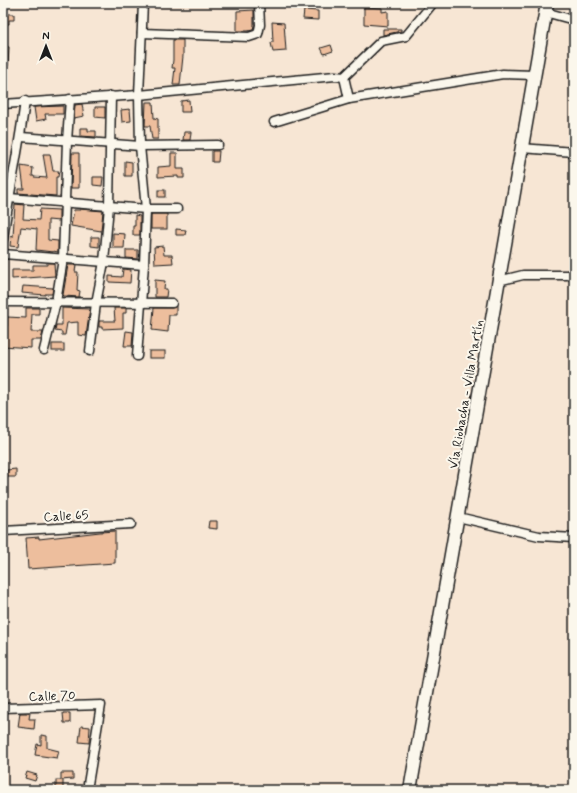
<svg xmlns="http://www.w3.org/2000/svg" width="577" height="793" font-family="Mynerve,sans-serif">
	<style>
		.building { fill: #edbe9d; stroke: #1c1c1c }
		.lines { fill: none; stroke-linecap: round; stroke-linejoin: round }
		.street-casing { stroke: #1c1c1c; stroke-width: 11 }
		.secondary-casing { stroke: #1c1c1c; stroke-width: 15 }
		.street { stroke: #fbf7ec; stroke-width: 8 }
		.secondary { stroke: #fbf7ec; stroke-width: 12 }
		.labels { text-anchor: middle; stroke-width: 4; stroke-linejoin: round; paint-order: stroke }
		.street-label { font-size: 13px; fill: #1c1c1c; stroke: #fbf7ec }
	</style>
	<rect width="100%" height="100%" fill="#f7e6d4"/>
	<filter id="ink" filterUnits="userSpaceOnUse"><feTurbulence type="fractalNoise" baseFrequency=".025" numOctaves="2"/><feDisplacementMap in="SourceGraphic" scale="8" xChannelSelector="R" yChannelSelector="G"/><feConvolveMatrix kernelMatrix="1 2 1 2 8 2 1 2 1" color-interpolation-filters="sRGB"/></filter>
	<g filter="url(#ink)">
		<g class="building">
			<polygon points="364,7 382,8 382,12 388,11 388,26 364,24"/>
			<polygon points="254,10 254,25 253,30 248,31 237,31 237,11"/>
			<polygon points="304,10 318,11 318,20 303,19"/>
			<polygon points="3,14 14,14 14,20 9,20 9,24 3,24"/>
			<polygon points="272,22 284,23 286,51 273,52 271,43 273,42"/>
			<polygon points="383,29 401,29 401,31 383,35"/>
			<polygon points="173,40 183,40 183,56 180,85 173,85 175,68 172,68 173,60"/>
			<polygon points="331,45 333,51 324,54 321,48"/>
			<polygon points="3,46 9,47 8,66 3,66"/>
			<polygon points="189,100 190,112 181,112 181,101"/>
			<polygon points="146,102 153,102 154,118 158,119 158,139 152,139 150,126 145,126"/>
			<polygon points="82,104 84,116 74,118 75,105"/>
			<polygon points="63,106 63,114 45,114 46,119 36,121 34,107"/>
			<polygon points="95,107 105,107 105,118 95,117"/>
			<polygon points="130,109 131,121 122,122 121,110"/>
			<polygon points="80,128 88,128 88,131 96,131 96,137 80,136"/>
			<polygon points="184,132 191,132 190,140 183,140"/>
			<polygon points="212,151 219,151 218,162 212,162"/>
			<polygon points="72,153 79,153 79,188 71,188"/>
			<polygon points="171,153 177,153 177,169 184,169 184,178 178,178 178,176 158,177 158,167 171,166"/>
			<polygon points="43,154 50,154 53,171 59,171 58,177 56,177 56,196 18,193 18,189 24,189 21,166 33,168 32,176 34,176 34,177 47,178"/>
			<polygon points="125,161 132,162 132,176 125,176"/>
			<polygon points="93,177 103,177 102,186 93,185"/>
			<rect x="158" y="190" width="7" height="7"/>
			<polygon points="15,204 24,205 23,219 39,220 40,209 59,210 59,221 48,220 48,240 58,241 58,252 53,251 53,252 36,250 37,229 21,227 18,247 10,246 11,236 13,237"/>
			<polygon points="80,209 103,211 101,231 71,226 74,210 80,210"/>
			<rect x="151" y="214" width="16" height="15"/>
			<polygon points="135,215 140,216 140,235 133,235 133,226 135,226"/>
			<polygon points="176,229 186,230 185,235 176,235"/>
			<polygon points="113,233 125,234 124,248 113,248"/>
			<polygon points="91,237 99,237 99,247 91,246"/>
			<polygon points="163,246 164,255 172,255 173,263 155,264 154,247"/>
			<polygon points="126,250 138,250 138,259 126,258"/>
			<polygon points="47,263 54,263 55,276 12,279 12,270 33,270 33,265 47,265"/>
			<polygon points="68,265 76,265 75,272 78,272 77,290 80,291 79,297 64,296 63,295"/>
			<polygon points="123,269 131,270 130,283 109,282 109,276 122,277"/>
			<polygon points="155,280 165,281 164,289 167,289 166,297 155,297"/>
			<polygon points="23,286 53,288 52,294 45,294 45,295 22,293"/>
			<polygon points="176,306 176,315 169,315 168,332 152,330 154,308 172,308"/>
			<polygon points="26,308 39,308 39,314 32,314 31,332 43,332 41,340 31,340 31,348 3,346 3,325 7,326 7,317 26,318"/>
			<polygon points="62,308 90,309 86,336 78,335 78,322 67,323 65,335 62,335 62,332 55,331 56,325 62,325"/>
			<polygon points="114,308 126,308 126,313 123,313 123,328 102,329 102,327 99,327 99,321 115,321"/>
			<polygon points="126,331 133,332 132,346 124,346"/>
			<rect x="52" y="344" width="12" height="7"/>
			<rect x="149" y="351" width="16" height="7"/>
			<polygon points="16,469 16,477 7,477 7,470"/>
			<polygon points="209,521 217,521 217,529 208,528"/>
			<polygon points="115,531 115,563 28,569 26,538 39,537 39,539 100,532"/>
			<polygon points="20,713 30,713 29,719 35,719 34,729 18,727"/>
			<polygon points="63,713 70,713 70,723 64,723"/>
			<polygon points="81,726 90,727 89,743 79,742"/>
			<polygon points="41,735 47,736 47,748 59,751 57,758 35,755 37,744 41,745"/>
			<polygon points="27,772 37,775 35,781 25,778"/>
			<polygon points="61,773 73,773 73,779 61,780"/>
			<rect x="56" y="780" width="7" height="9"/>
		</g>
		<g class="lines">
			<g class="street-casing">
				<g id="street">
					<polyline points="545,12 574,20"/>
					<polyline points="142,33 249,37 258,34 260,25 259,3"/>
					<polyline points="344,77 381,41 406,36 433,3"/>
					<polyline points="344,77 349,99"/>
					<polyline points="3,104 139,95 335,76 344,77"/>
					<polyline points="274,122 349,99 503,74 534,75"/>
					<polyline points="21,137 140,146 218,145"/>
					<polyline points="521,148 574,152"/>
					<polyline points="9,198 146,209 177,209"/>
					<path d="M3,239C9,193 19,148 25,101"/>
					<polyline points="3,254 144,265"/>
					<polyline points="498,281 523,275 574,275"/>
					<polyline points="3,302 172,303"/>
					<polyline points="44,350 56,302 63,259 67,141 70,99"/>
					<polyline points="90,351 96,303 104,262 109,206 111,96"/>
					<polyline points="137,356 144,265 146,209 140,146 139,95 143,3"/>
					<polyline points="458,517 539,536 574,538"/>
					<polyline points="3,531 131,524"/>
					<polyline points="3,708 101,705 87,790"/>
				</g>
			</g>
			<g class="secondary-casing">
				<polyline id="secondary" points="410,790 547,3"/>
			</g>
			<use href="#street" class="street"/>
			<use href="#secondary" class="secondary"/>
		</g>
	</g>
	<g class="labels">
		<g class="street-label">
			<text transform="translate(465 394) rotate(-80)" y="5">Vía Riohacha - Villa Martín</text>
			<text transform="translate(66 515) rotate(-3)" y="5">Calle 65</text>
			<text transform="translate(52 695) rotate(-2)" y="5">Calle 70</text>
		</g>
	</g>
	<rect width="577" height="793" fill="none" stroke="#fbf7ec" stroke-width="16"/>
	<rect x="8" y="8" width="561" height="777" fill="none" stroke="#1c1c1c" stroke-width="1.5" filter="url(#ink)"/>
	<g transform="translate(46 46)" stroke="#fbf7ec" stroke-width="3" paint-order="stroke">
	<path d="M0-3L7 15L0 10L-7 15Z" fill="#1c1c1c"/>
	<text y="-6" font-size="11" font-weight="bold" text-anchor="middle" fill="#1c1c1c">N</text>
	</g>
</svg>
